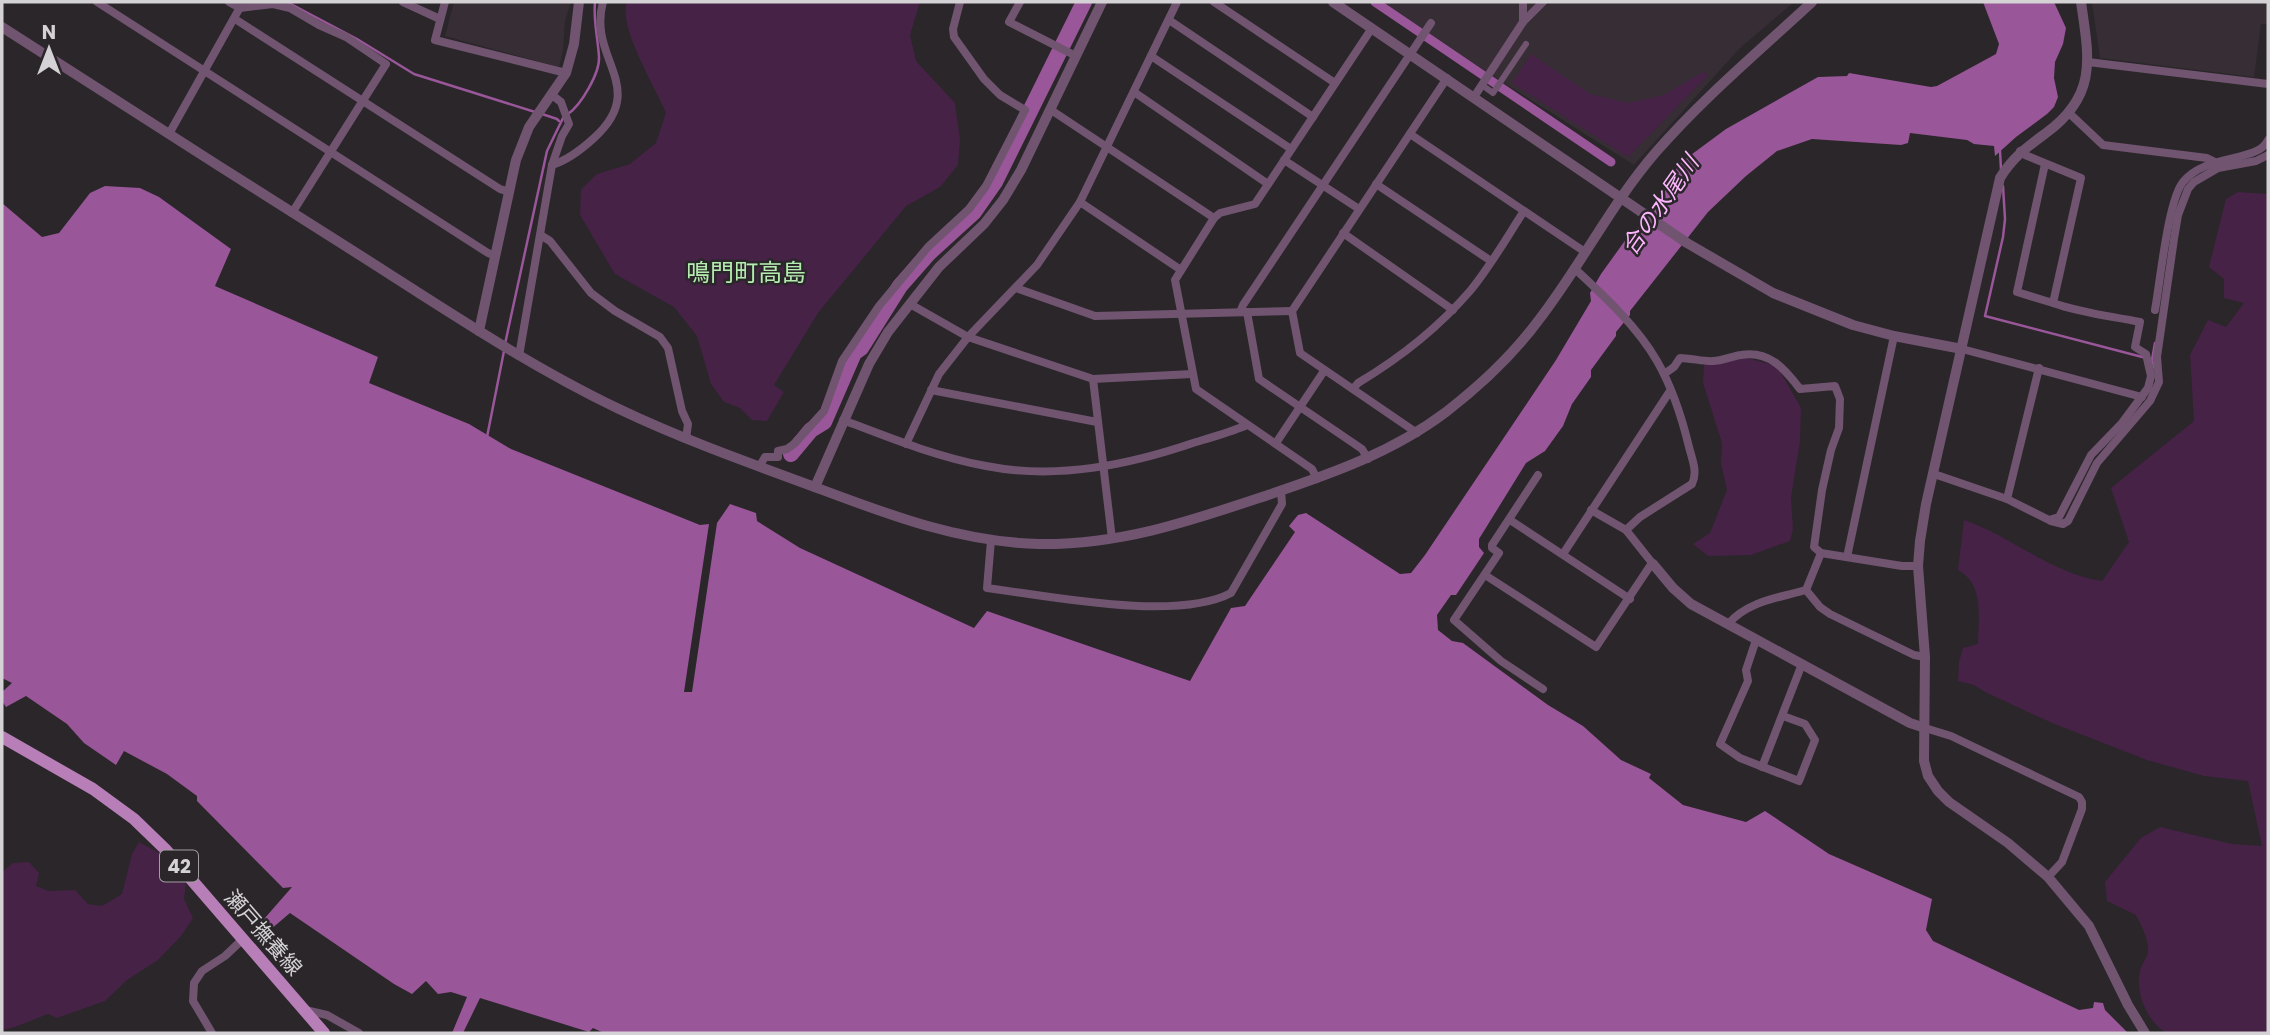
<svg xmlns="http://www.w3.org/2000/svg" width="2270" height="1035" font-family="Poppins,'Noto Sans JP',sans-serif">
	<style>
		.built { fill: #362d35 }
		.green { fill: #462246 }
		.water { fill: #995699 }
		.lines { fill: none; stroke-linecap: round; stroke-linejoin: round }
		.stream { stroke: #995699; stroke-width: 2.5 }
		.canal { stroke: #995699; stroke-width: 9 }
		.river { stroke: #995699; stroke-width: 16 }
		.pedestrian { stroke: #705470; stroke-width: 6 }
		.minor { stroke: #705470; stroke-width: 8 }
		.tertiary { stroke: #705470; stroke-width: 10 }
		.primary { stroke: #b87eb8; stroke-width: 12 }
		.labels { text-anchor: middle; stroke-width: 5; stroke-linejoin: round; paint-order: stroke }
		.shield { fill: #2a262a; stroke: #a19ea1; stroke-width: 2 }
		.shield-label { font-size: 19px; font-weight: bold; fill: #d4d2d4 }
		.street-label { font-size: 21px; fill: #d4d2d4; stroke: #2a262a }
		.water-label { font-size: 23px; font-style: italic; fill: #feb6fe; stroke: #2a262a }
		.quarter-label { font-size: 24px; fill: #b4ecb0; stroke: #2a262a }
	</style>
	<rect width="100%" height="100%" fill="#2a262a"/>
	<g class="built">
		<polygon points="454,2 571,2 565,21 563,50 559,67 445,36"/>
		<polygon points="1376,2 1794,2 1740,48 1634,165"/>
		<polygon points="2092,2 2268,2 2268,24 2261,24 2254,77 2100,58"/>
	</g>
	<g class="green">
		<path d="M627,2H920L910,35L916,61L955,103L960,140L958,165L940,187L906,206L818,313L774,385L784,392L767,421L752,420L740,408L724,402L711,384L697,336L674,307L615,274L580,215L581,190L597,174L630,164L656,143L666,113C655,86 618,28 627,2Z"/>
		<polygon points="1531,54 1590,94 1628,103 1664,95 1703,72 1708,75 1628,157 1512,83"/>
		<path d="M2238,192L2268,194V1033H2166C2147,1021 2135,993 2140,971C2141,964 2148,958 2148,951C2149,940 2141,925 2136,915L2107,901L2105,882L2141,838L2160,827L2232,844L2262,846L2248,781L2204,776L2147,760L2052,723L1985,692L1974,685L1958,681L1959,662L1963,648L1978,644C1978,617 1985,585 1958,570L1964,520C2011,536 2052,574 2102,581L2129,542L2111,488L2194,421L2190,355L2208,320L2226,327L2244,303L2224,298V279L2209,267L2226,199Z"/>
		<polygon points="1743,357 1777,366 1801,408 1800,442 1791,497 1793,529 1790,541 1751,555 1708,556 1693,544 1710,533 1727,490 1721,464 1722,443 1703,383 1704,363"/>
		<polygon points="139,842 159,853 186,884 184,899 193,918 181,936 158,960 127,980 105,1001 57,1018 48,1014 15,1027 2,1030 2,872 13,863 29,862 39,873 36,886 49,891 75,890 88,904 102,906 122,894 132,854"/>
	</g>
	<polygon class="water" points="1983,2 2054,2 2066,28 2063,44 2055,62 2054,78 2058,97 2054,107 2047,114 2016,137 1995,156 1994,146 1974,144 1967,140 1910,133 1908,143 1901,145 1812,139 1777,151 1746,176 1708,212 1630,311 1630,315 1616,332 1616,336 1591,370 1591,377 1572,404 1563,426 1545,451 1526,463 1479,539 1479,547 1484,553 1456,595 1451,595 1437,615 1438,630 1452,641 1463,643 1548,705 1583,726 1621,760 1651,774 1649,778 1683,805 1746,822 1765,811 1829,854 1932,899 1926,930 1933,941 2079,1010 2093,1008 2094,1002 2103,1003 2105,1010 2128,1033 604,1033 593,1028 589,1032 480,998 463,1033 452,1033 467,997 451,992 438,994 426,981 412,994 394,984 290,913 257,941 251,934 292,887 283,888 197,801 197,796 167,774 124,751 116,765 84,743 67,724 26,696 6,707 2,701 2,692 12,683 2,678 2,203 42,237 59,233 90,193 105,186 140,188 159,197 231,249 215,286 378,357 369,383 469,424 511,449 700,525 709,524 684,692 692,692 717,523 730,504 756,513 757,521 800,548 974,628 987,611 1190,681 1231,608 1245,606 1295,532 1289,526 1298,515 1306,513 1400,574 1411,573 1425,555 1556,360 1591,301 1590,293 1601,274 1629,235 1640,226 1680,163 1726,129 1818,77 1847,76 1849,73 1931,87 1937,86 1996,54 1999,44"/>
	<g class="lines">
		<g class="stream">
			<polyline points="287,2 357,39 414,74 535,112"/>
			<polyline points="542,114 557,119 559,121"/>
			<path d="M568,114C581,105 600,73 599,57C598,38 593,21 595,2"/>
			<polyline points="2000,151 2001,169"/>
			<polyline points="2003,186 2005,219 2003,237 1985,316 2146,358"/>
			<polyline points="505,344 547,151 563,118"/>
			<polyline points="2155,370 2152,360 2155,343"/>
			<polyline points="487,437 504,351"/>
		</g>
		<polyline class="canal" points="1375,2 1611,162"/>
		<polyline class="river" points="791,454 811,430 824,422 854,353 861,348 900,286 929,253 974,212 995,182 1084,2"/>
		<polyline class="pedestrian" points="1482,85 1493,93 1526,44"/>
		<g class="minor">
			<polyline points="97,2 488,253 496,256"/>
			<polyline points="229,2 240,8 273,4 290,8 319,25 346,37 386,64 292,213"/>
			<polyline points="403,2 440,19"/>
			<polyline points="445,2 435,40 566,73"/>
			<polyline points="1020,2 1009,22 1076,56"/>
			<polyline points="1214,2 1335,83"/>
			<polyline points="235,19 500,189 509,192"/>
			<polyline points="1169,20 1313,117"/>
			<polyline points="1523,22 1523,2"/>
			<polyline points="1151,56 1291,149"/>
			<polyline points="2088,62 2268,84"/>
			<polyline points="1134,92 1268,184"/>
			<polyline points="1474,97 1523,22 1543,2"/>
			<polyline points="1051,110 1214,218"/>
			<polyline points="2069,113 2103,145 2207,158 2215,162"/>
			<polyline points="169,134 243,2"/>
			<polyline points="1410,134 1585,252"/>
			<polyline points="1284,160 1359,209"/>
			<polyline points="2045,164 2017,292 2053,303"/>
			<path d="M552,165C568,160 582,149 594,138C650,87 587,59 603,2"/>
			<polyline points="1376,184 1491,261"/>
			<polyline points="1080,202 1181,270"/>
			<polyline points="1343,233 1453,310"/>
			<polyline points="542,236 550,241 591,293 615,311 660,337 668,348 682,411 688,424 686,439"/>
			<path d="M1574,268C1603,295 1637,326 1657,361C1672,387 1682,418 1689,447C1692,459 1698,472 1692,484L1640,517L1626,530"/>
			<polyline points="1016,288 1095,316 1292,311"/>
			<polyline points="910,304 968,337 1093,379 1192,374"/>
			<path d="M2155,310C2160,283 2168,200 2183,182C2206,153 2258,163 2268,140"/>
			<polyline points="1240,312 1243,305 1431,23"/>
			<polyline points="1247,312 1259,379 1362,449 1368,459"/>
			<polyline points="1962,349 2142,397"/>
			<polyline points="519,356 552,165 562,136 569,124 561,102 552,95"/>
			<path d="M1664,374L1674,367L1680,358C1690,358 1706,362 1713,361C1722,361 1732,356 1741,355C1769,350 1785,369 1800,389L1835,386L1840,399L1839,428L1831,450L1822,490L1814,547L1821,553L1902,566H1918"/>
			<polyline points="1093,379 1112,539"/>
			<path d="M1353,389L1358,383C1400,358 1438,328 1470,291C1490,267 1507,237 1524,211"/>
			<polyline points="931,390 1097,422"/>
			<path d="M843,420C890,438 937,457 986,466C1057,480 1129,465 1196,442C1213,437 1231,432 1247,425"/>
			<polyline points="1417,433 1300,353 1292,311 1447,78"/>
			<polyline points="1276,443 1324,371"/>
			<polyline points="906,444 939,374 968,337 1037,265 1080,202 1177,2"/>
			<polyline points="759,467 765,457 778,457 778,451 787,449 794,444 824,411 842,361 879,306 928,247 969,209 986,186 1025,110 1000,95 984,79 954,37 953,29 960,2"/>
			<path d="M1934,474L2007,499L2049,520L2059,517L2091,455L2122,423L2148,388L2151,376L2146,354L2135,347L2140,322C2110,316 2081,313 2053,303L2081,178L2025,155L2020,151"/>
			<polyline points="1538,475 1492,545 1492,548 1499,553 1454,620 1501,661 1543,689"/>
			<polyline points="1317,479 1312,469 1196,389 1175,280 1214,218 1220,213 1255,204 1372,28"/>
			<polyline points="2007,499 2039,368"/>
			<polyline points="1510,520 1630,599"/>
			<polyline points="2051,521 2063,524 2068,521 2097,463 2150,401 2159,382 2157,357 2174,239 2178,215 2188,189 2194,182 2218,168 2256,161 2268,155"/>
			<path d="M991,540L987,588C1049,596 1176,622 1231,593L1282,504L1281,490"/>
			<polyline points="1563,554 1670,391"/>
			<polyline points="1847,557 1894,336"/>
			<polyline points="1485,575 1596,647 1650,566 1653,564 1626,530 1591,510"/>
			<polyline points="1806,590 1820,607 1830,614 1914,655 1925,657"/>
			<path d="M1728,624C1748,601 1778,598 1806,590L1821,553"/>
			<polyline points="1756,640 1746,670 1748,681 1720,744 1740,758 1799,781 1815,740 1805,724 1783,716"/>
			<polyline points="1925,728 1951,736 2079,797 2082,802 2082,809 2062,862 2048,877"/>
			<polyline points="1762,767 1802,664"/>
			<polyline points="305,1010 327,1015 359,1033"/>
			<polyline points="212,1033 193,1001 194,983 202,971 225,956 243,939"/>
		</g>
		<g class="tertiary">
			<polyline points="1333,2 1687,243 1773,293 1853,325 1894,336 1962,349"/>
			<path d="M2081,2C2089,58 2098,95 2046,133C2027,147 2013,157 2000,178L1926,504L1920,541L1918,566L1925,657L1924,761L1928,776L1938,791L1949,802L2008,843L2048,877L2089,926L2128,1005L2145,1033"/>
			<path d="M2,27C120,103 239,179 358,254C443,308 527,365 619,409C684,440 752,464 820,489C892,516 961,542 1039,544C1123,545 1193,520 1271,494C1333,473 1393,452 1446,412C1481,385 1512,356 1538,321C1580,267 1611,204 1656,152C1703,98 1759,51 1812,2"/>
			<polyline points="479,331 516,160 529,127 566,73 574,44 579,2"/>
			<polyline points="815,487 869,364 888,332 939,267 984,224 1003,200 1021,170 1102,2"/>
			<polyline points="1653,564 1673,588 1691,604 1910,723 1925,728"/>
		</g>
		<polyline class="primary" points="2,737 93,789 134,819 165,849 324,1033"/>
	</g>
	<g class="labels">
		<rect class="shield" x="160" y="850.5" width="38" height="31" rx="5"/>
		<g class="shield-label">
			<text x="179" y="873">42</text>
		</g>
		<g class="street-label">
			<text transform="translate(263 933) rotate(49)" y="7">瀬戸撫養線</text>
		</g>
		<g class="water-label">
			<text transform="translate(1660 205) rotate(-55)" y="8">合の水尾川</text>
		</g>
		<g class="quarter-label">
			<text x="746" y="281">鳴門町高島</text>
		</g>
	</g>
	<rect width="2270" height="1035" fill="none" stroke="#d4d2d4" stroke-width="7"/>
	<g transform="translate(49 49)" stroke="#2a262a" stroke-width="5" paint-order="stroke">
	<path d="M0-5L12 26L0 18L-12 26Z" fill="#d4d2d4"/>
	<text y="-10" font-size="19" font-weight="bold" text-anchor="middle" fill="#d4d2d4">N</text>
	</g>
</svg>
